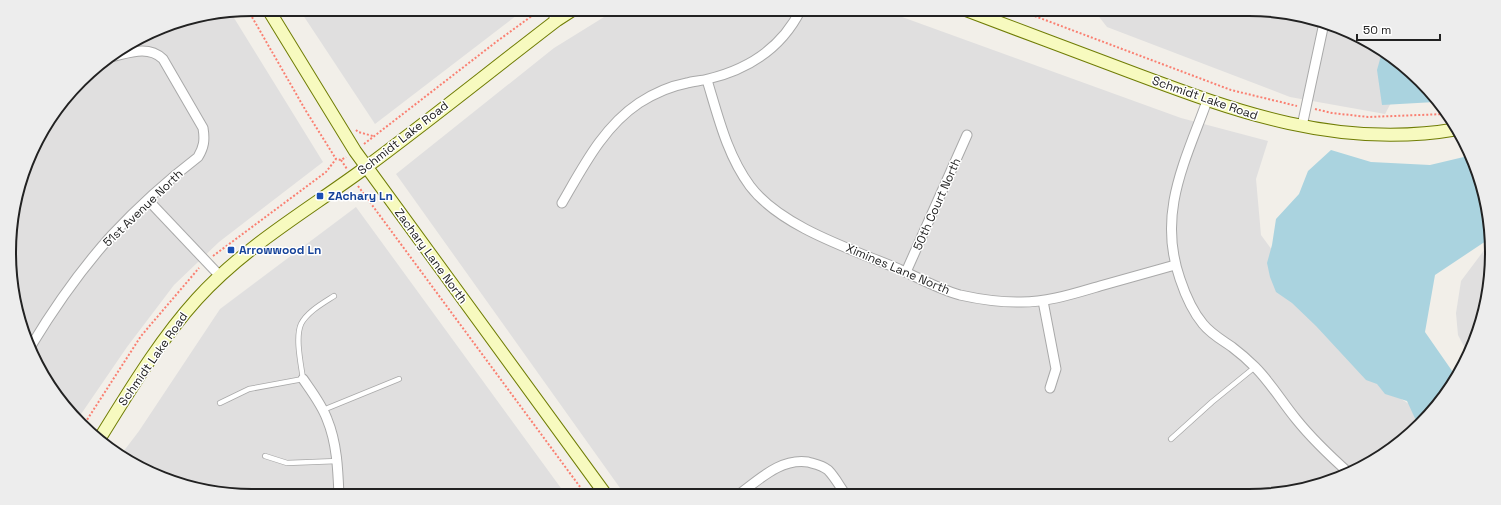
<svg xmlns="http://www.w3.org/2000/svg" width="1501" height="505" font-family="'Space Grotesk',sans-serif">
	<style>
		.residential { fill: #e0dfdf }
		.water { fill: #aad3df }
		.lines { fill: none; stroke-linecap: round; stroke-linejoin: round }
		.lane-casing { stroke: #a9a9a9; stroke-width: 6 }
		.street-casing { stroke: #a9a9a9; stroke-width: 11 }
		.secondary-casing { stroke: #707d05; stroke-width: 14 }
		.path { stroke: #fa8072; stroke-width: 2; stroke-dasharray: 2 2; stroke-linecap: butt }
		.lane { stroke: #fff; stroke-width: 4.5 }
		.street { stroke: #fff; stroke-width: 9 }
		.secondary { stroke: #f7fabf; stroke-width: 12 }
		.transit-dot { fill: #1a4fb4; stroke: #fff; stroke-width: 1.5 }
		.labels { text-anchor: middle; stroke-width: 3; stroke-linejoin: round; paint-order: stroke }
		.street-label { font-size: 12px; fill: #222; stroke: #fff }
		.transit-label { font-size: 12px; font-weight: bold; fill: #164399; stroke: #fff; text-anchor: start }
		.rim { fill: none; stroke: #222; stroke-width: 2 }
	</style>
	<rect width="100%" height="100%" fill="#f2efe9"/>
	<g class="residential">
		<polygon points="299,9 525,9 375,124"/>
		<polygon points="617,9 880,9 1181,118 1268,141 1256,179 1261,235 1363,374 1415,408 1424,417 1409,435 1356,471 1281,494 625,495 396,174 554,48"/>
		<polygon points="1093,9 1248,9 1311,17 1397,59 1392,101 1385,114 1290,97 1107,27"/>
		<polygon points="231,13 323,162 219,242 174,285 127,347 79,417 50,388 17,315 11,221 34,145 92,70 160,27"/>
		<polygon points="356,207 566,495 252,496 190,488 120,456 139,431 220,309"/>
		<polygon points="1488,245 1484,315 1468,354 1458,335 1456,313 1461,281"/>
	</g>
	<g class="water">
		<polygon points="1382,52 1397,59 1435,102 1382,105 1377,70"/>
		<polygon points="1331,150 1371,162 1430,165 1468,156 1490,220 1489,239 1435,275 1425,332 1457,378 1418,425 1407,401 1385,394 1377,384 1366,380 1316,326 1292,303 1276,292 1270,277 1267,263 1272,245 1276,219 1299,194 1308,171"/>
	</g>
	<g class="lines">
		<g class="lane-casing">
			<g id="lane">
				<path d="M220,403L249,389L303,379C301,364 295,338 301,324C307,312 323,303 334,296"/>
				<polyline points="323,410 399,379"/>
				<polyline points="1171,439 1212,402 1255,367"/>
				<polyline points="265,456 287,463 338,461"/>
			</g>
		</g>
		<g class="street-casing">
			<g id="street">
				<polyline points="549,9 557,20"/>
				<path d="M707,80C718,116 727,155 750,186C781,227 851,249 899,269C919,278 938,289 960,295C978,299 998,302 1017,302C1045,303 1073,294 1100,286C1125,279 1150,272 1175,265"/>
				<path d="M1207,101C1185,162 1157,213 1180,279C1185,294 1193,312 1203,324C1211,334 1222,340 1232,347C1240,353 1248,360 1255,367C1271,383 1282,402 1296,419C1312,439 1330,456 1349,473"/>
				<polyline points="1302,126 1324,23"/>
				<polyline points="148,200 220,276"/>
				<path d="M562,203C583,167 603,127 639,103C653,94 671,86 687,83C693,81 701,81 708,79C749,69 782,48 801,9"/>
				<polyline points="906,272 967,135"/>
				<polyline points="1043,301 1056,369 1050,388"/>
				<path d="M31,346C54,308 82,268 112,235C138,207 168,180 198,157C204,147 205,140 203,128L163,59C148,45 129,53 111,57"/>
				<path d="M303,379C312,392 322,405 327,419C337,443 338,470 339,496"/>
				<path d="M738,495C759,480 780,458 808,462C815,464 822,465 828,470C835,477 840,487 846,495"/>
			</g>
		</g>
		<g class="secondary-casing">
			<g id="secondary">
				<polyline points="268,9 355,151 606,495"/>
				<path d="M963,9C1018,30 1073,50 1128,71C1237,112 1339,150 1458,129"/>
				<path d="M100,438C130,390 159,341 197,299C245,246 308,210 365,168C430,120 493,69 557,20L574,9"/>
			</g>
		</g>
		<g class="path">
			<polyline points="1016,9 1231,90 1297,106"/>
			<polyline points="248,10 306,111 336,159"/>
			<polyline points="1315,109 1332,113 1368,117 1445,114"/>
			<polyline points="356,130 358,132 373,136"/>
			<polyline points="364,144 496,42 540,10"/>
			<polyline points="341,160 347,169"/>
			<polyline points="358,186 586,495"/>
			<polyline points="213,256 326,172 336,159 341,160 346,157"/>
			<polyline points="85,423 141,336 199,268"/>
		</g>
		<use href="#lane" class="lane"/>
		<use href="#street" class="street"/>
		<use href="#secondary" class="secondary"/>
	</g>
	<g class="transit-dot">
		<rect x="316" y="192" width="8" height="8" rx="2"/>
		<rect x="227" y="246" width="8" height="8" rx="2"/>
	</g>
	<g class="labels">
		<g class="street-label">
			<text transform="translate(1205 98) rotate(19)" y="4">Schmidt Lake Road</text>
			<text transform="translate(403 138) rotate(-38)" y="4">Schmidt Lake Road</text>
			<text transform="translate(937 204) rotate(-66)" y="4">50th Court North</text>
			<text transform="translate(143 208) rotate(-44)" y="4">51st Avenue North</text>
			<text transform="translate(431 256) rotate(54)" y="4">Zachary Lane North</text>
			<text transform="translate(898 269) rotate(23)" y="4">Ximines Lane North</text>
			<text transform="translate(153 359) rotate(-55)" y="4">Schmidt Lake Road</text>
		</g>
		<g class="transit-label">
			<text x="328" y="200">ZAchary Ln</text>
			<text x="239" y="254">Arrowwood Ln</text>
		</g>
	</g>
	<path d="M0 0H1501V505H0ZM252 16H1249A236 236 0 0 1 1485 252V253A236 236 0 0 1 1249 489H252A236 236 0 0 1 16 253V252A236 236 0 0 1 252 16Z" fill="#ededed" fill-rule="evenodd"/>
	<path class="rim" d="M252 16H1249A236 236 0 0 1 1485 252V253A236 236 0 0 1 1249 489H252A236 236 0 0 1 16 253V252A236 236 0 0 1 252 16Z"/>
	<path d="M1357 34v6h83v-6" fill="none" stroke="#222222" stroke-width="2"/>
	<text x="1363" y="34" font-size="12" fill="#222222" stroke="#ffffff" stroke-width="3" paint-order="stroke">50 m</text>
</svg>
